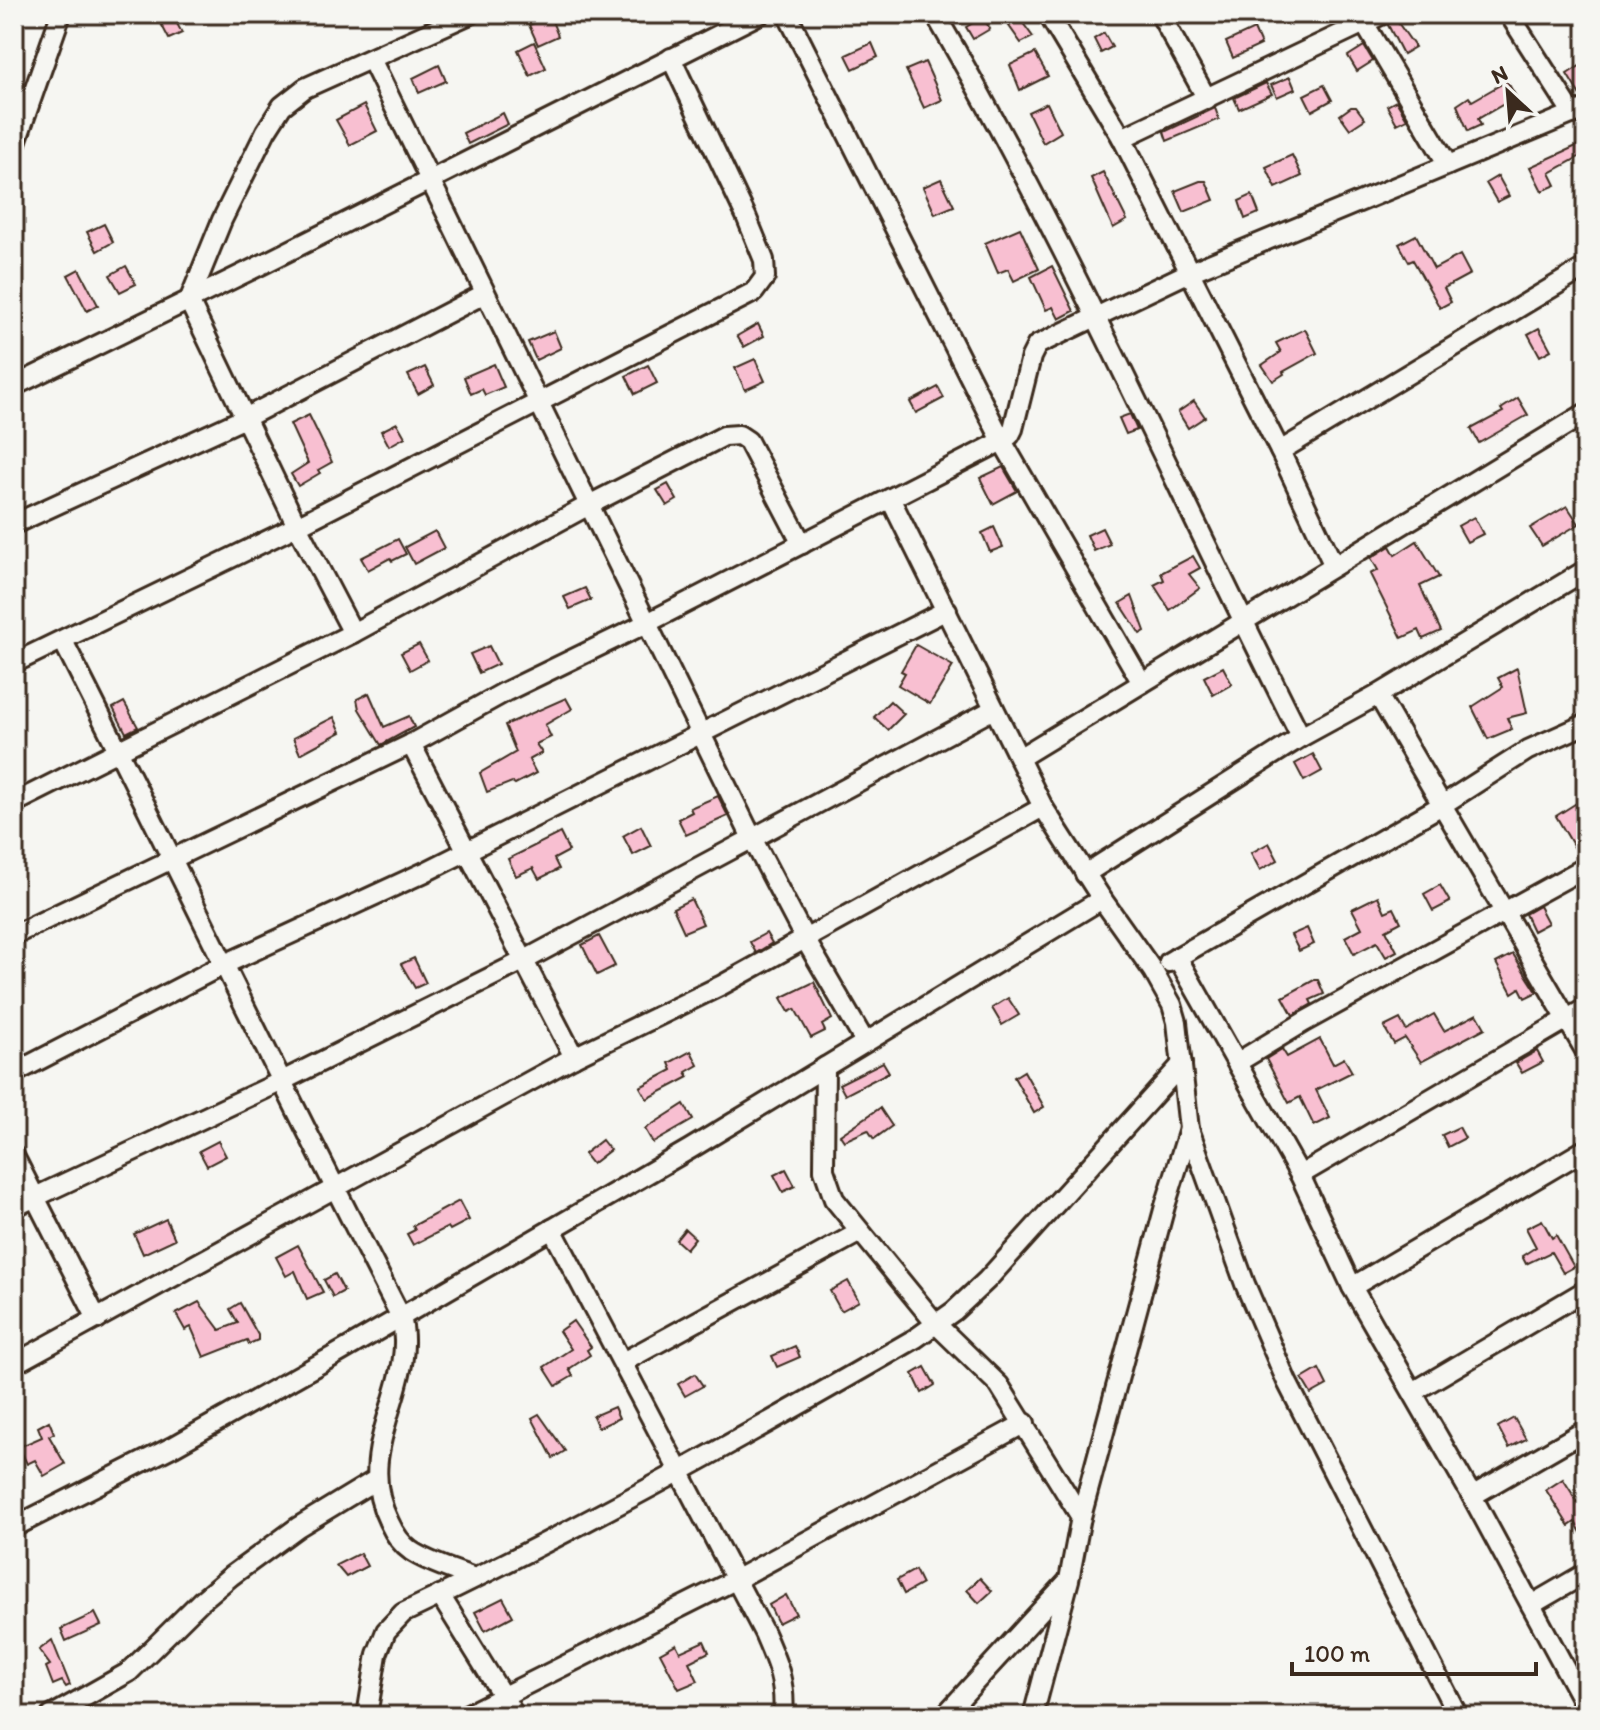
<svg xmlns="http://www.w3.org/2000/svg" width="1600" height="1730" font-family="Itim,sans-serif">
	<style>
		.building { fill: #f8bfd1; stroke: #3b2a1e; stroke-width: 2 }
		.lines { fill: none; stroke-linecap: round; stroke-linejoin: round }
		.minor-casing { stroke: #3b2a1e; stroke-width: 24 }
		.minor { stroke: #f6f6f2; stroke-width: 18 }
	</style>
	<rect width="100%" height="100%" fill="#f6f6f2"/>
	<filter id="ink" filterUnits="userSpaceOnUse"><feTurbulence type="fractalNoise" baseFrequency=".0125" numOctaves="2"/><feDisplacementMap in="SourceGraphic" scale="16" xChannelSelector="R" yChannelSelector="G"/><feConvolveMatrix kernelMatrix="1 2 1 2 8 2 1 2 1" color-interpolation-filters="sRGB"/></filter>
	<g filter="url(#ink)">
		<g class="building">
			<polygon points="156,14 172,14 182,33 169,39"/>
			<polygon points="550,16 558,36 538,45 529,25"/>
			<polygon points="983,17 990,29 973,39 966,27"/>
			<polygon points="1394,17 1415,47 1403,54 1388,25"/>
			<polygon points="1020,19 1033,37 1021,43 1009,26"/>
			<polygon points="1254,29 1261,45 1233,58 1226,42"/>
			<polygon points="1104,33 1112,47 1101,53 1094,39"/>
			<polygon points="534,42 546,68 530,76 518,50"/>
			<polygon points="872,43 878,57 853,69 846,55"/>
			<polygon points="1364,46 1373,61 1357,71 1348,56"/>
			<polygon points="1035,53 1048,76 1020,90 1010,65"/>
			<polygon points="925,62 942,100 924,108 906,70"/>
			<polygon points="1586,62 1586,96 1581,97 1567,74"/>
			<polygon points="439,65 446,81 419,93 413,78"/>
			<polygon points="1290,77 1295,89 1277,97 1271,85"/>
			<polygon points="1507,81 1516,97 1478,119 1481,125 1468,131 1457,105 1469,97 1472,101"/>
			<polygon points="1266,83 1272,94 1239,109 1234,98"/>
			<polygon points="1324,85 1332,100 1312,111 1304,95"/>
			<polygon points="1396,101 1407,119 1397,124 1387,106"/>
			<polygon points="1047,103 1061,132 1043,143 1028,112"/>
			<polygon points="364,105 377,131 350,145 336,120"/>
			<polygon points="1351,107 1356,107 1365,119 1350,129 1340,115"/>
			<polygon points="1215,108 1219,119 1167,141 1164,132"/>
			<polygon points="503,113 508,124 468,144 463,133"/>
			<polygon points="1583,143 1586,153 1550,173 1556,185 1542,191 1530,167"/>
			<polygon points="1292,155 1302,176 1276,188 1266,167"/>
			<polygon points="1103,172 1127,220 1113,228 1091,178"/>
			<polygon points="1498,176 1509,196 1497,202 1486,183"/>
			<polygon points="941,179 954,206 935,214 923,187"/>
			<polygon points="1200,181 1206,181 1214,200 1184,212 1175,191"/>
			<polygon points="1252,195 1259,213 1245,219 1239,201"/>
			<polygon points="104,224 113,242 97,251 87,232"/>
			<polygon points="1020,228 1039,269 1014,281 1008,269 998,273 985,243"/>
			<polygon points="1416,235 1434,269 1460,255 1470,274 1444,288 1451,302 1440,308 1413,260 1409,262 1399,244"/>
			<polygon points="126,266 136,284 120,292 110,275"/>
			<polygon points="1052,266 1074,311 1059,319 1053,307 1046,310 1031,277"/>
			<polygon points="79,269 98,305 87,311 68,275"/>
			<polygon points="758,324 764,336 744,347 737,336"/>
			<polygon points="1539,328 1551,350 1540,356 1528,334"/>
			<polygon points="1305,329 1317,353 1283,372 1284,374 1273,381 1262,365 1281,352 1276,343"/>
			<polygon points="554,331 561,348 536,360 528,342"/>
			<polygon points="755,359 765,381 745,390 735,368"/>
			<polygon points="494,364 504,387 485,395 482,389 471,394 464,377"/>
			<polygon points="648,365 657,383 635,394 626,376"/>
			<polygon points="425,367 434,385 418,394 408,375"/>
			<polygon points="938,387 944,398 916,413 910,402"/>
			<polygon points="1518,398 1528,415 1479,443 1471,429 1503,412 1501,409"/>
			<polygon points="1194,401 1205,417 1188,428 1178,412"/>
			<polygon points="1130,414 1137,430 1126,434 1119,418"/>
			<polygon points="309,415 332,462 318,470 320,473 298,486 291,474 308,463 290,424"/>
			<polygon points="397,423 405,437 389,446 381,431"/>
			<polygon points="1003,467 1017,491 993,504 980,478"/>
			<polygon points="668,484 677,500 667,506 657,490"/>
			<polygon points="1567,506 1579,524 1542,546 1530,528"/>
			<polygon points="1474,517 1483,534 1467,542 1458,526"/>
			<polygon points="994,527 1003,547 990,552 982,533"/>
			<polygon points="1102,528 1110,544 1094,551 1087,535"/>
			<polygon points="435,531 444,548 414,564 405,547"/>
			<polygon points="398,539 406,554 392,561 390,558 368,570 361,558"/>
			<polygon points="1417,541 1439,577 1420,586 1441,631 1423,639 1419,630 1402,638 1370,574 1378,570 1371,558 1390,546 1395,555"/>
			<polygon points="1193,556 1200,568 1189,574 1200,588 1170,610 1154,585 1164,580 1161,573"/>
			<polygon points="585,588 591,600 570,609 564,597"/>
			<polygon points="1132,596 1145,631 1140,634 1120,603"/>
			<polygon points="419,644 428,660 410,670 401,653"/>
			<polygon points="916,645 953,666 930,704 898,685 905,673 901,671"/>
			<polygon points="489,646 498,664 479,673 470,654"/>
			<polygon points="1223,667 1232,684 1213,695 1204,677"/>
			<polygon points="1517,668 1527,713 1507,718 1512,729 1488,739 1472,707 1503,687 1498,678"/>
			<polygon points="369,693 384,727 409,716 414,727 381,745 359,709 357,699"/>
			<polygon points="566,698 572,709 545,725 551,737 536,744 542,753 529,760 536,773 515,784 512,782 487,792 480,773 516,752 505,725"/>
			<polygon points="890,701 904,714 888,730 874,717"/>
			<polygon points="124,702 138,727 126,733 113,708"/>
			<polygon points="334,717 341,732 300,754 293,738"/>
			<polygon points="1313,754 1322,771 1304,781 1295,764"/>
			<polygon points="718,796 728,816 686,835 678,819 692,812 690,808"/>
			<polygon points="1586,797 1586,855 1580,857 1556,816"/>
			<polygon points="641,826 651,846 633,855 623,836"/>
			<polygon points="560,833 569,851 554,859 559,869 539,879 533,868 516,876 508,859"/>
			<polygon points="1269,843 1278,860 1260,870 1251,853"/>
			<polygon points="1440,885 1450,902 1433,911 1424,894"/>
			<polygon points="1378,896 1385,912 1394,908 1401,922 1386,930 1397,951 1386,957 1377,942 1354,954 1345,937 1362,928 1352,909"/>
			<polygon points="691,899 703,924 684,932 673,908"/>
			<polygon points="1539,906 1548,923 1533,931 1525,914"/>
			<polygon points="1307,928 1314,944 1299,951 1291,935"/>
			<polygon points="766,933 772,943 756,953 750,942"/>
			<polygon points="599,936 615,966 597,975 582,945"/>
			<polygon points="1513,954 1537,992 1525,998 1520,988 1512,993 1496,963"/>
			<polygon points="414,958 426,983 415,988 401,964"/>
			<polygon points="1314,980 1318,980 1324,994 1310,1000 1312,1004 1293,1015 1283,997"/>
			<polygon points="814,982 832,1019 822,1025 825,1031 811,1038 795,1009 789,1012 781,998"/>
			<polygon points="1008,998 1019,1015 1002,1025 992,1008"/>
			<polygon points="1434,1014 1444,1031 1477,1014 1485,1028 1421,1062 1405,1038 1394,1044 1384,1027 1400,1019 1406,1030"/>
			<polygon points="1320,1039 1333,1064 1344,1058 1352,1072 1316,1090 1330,1118 1314,1126 1300,1097 1289,1103 1266,1059 1282,1049 1287,1057"/>
			<polygon points="691,1051 698,1065 686,1072 689,1077 647,1099 640,1087 672,1070 669,1063"/>
			<polygon points="1537,1051 1543,1062 1522,1073 1516,1063"/>
			<polygon points="883,1062 889,1072 845,1095 839,1084"/>
			<polygon points="1024,1071 1044,1107 1034,1113 1014,1077"/>
			<polygon points="684,1104 693,1120 653,1143 645,1129"/>
			<polygon points="880,1108 892,1126 874,1139 868,1130 844,1141 840,1135"/>
			<polygon points="1459,1127 1465,1138 1448,1147 1442,1135"/>
			<polygon points="602,1140 610,1150 592,1164 584,1154"/>
			<polygon points="218,1141 226,1156 207,1166 199,1151"/>
			<polygon points="786,1169 795,1186 783,1192 774,1175"/>
			<polygon points="459,1201 469,1220 450,1230 448,1227 413,1245 407,1234 415,1230 413,1226"/>
			<polygon points="166,1219 175,1239 143,1254 134,1234"/>
			<polygon points="1542,1220 1552,1238 1556,1235 1574,1267 1563,1273 1551,1252 1526,1264 1522,1256 1536,1247 1526,1228"/>
			<polygon points="685,1229 695,1238 686,1249 676,1240"/>
			<polygon points="298,1245 323,1292 307,1299 295,1271 286,1276 276,1257"/>
			<polygon points="335,1274 344,1291 333,1297 324,1280"/>
			<polygon points="848,1281 859,1301 841,1311 830,1291"/>
			<polygon points="199,1302 220,1330 238,1323 230,1309 240,1303 258,1335 258,1340 249,1344 247,1340 204,1357 191,1327 185,1330 176,1314"/>
			<polygon points="573,1321 591,1347 587,1350 590,1355 569,1369 573,1376 556,1386 544,1367 571,1349 559,1331"/>
			<polygon points="795,1346 800,1357 777,1367 772,1356"/>
			<polygon points="925,1367 935,1385 922,1393 913,1374"/>
			<polygon points="1319,1369 1327,1385 1311,1394 1302,1379"/>
			<polygon points="695,1374 703,1386 685,1396 678,1384"/>
			<polygon points="614,1407 619,1418 598,1428 593,1416"/>
			<polygon points="539,1414 565,1451 553,1458 532,1418"/>
			<polygon points="1514,1418 1526,1439 1509,1448 1498,1427"/>
			<polygon points="49,1421 54,1433 49,1436 65,1464 44,1476 35,1460 27,1464 19,1447 42,1437 38,1427"/>
			<polygon points="1563,1479 1579,1504 1586,1500 1586,1541 1575,1522 1569,1526 1546,1490"/>
			<polygon points="360,1553 367,1566 346,1577 336,1565"/>
			<polygon points="915,1570 922,1584 904,1594 897,1580"/>
			<polygon points="980,1578 992,1591 979,1603 967,1590"/>
			<polygon points="786,1595 796,1614 778,1623 769,1605"/>
			<polygon points="503,1598 513,1616 485,1631 475,1612"/>
			<polygon points="95,1613 101,1625 66,1641 61,1629"/>
			<polygon points="52,1640 70,1685 66,1687 62,1681 53,1685 46,1667 50,1665 39,1650"/>
			<polygon points="704,1641 709,1652 689,1662 698,1681 679,1689 660,1653 676,1644 680,1652"/>
		</g>
		<g class="lines">
			<g class="minor-casing">
				<g id="minor">
					<polyline points="787,14 1002,441 1142,683"/>
					<path d="M935,14C1071,248 1179,496 1301,737"/>
					<polyline points="1048,14 1122,138 1280,451 1334,566"/>
					<polyline points="1160,14 1207,99"/>
					<polyline points="1509,14 1573,114"/>
					<polyline points="1360,16 1448,165"/>
					<polyline points="371,59 752,838 805,939 865,1042"/>
					<polyline points="1122,138 1383,14"/>
					<polyline points="14,148 61,14"/>
					<polyline points="14,386 265,263 760,14"/>
					<polyline points="1280,451 1586,267"/>
					<polyline points="891,500 1043,807 1102,899 1153,971 1172,1005 1177,1022 1189,1129 1245,1284 1287,1382 1458,1716"/>
					<polyline points="14,524 245,418 484,294"/>
					<polyline points="353,633 297,526 189,301 222,220 266,131 282,106 305,88 470,14"/>
					<path d="M63,641C177,865 285,1093 401,1317C419,1386 351,1447 389,1522C394,1533 401,1544 411,1551C429,1563 454,1570 474,1578"/>
					<polyline points="14,663 297,526 754,292 765,277 764,260 746,216 671,58"/>
					<polyline points="1378,695 1586,1052"/>
					<polyline points="411,744 574,1057"/>
					<polyline points="1019,758 1586,413"/>
					<polyline points="14,803 353,633 589,505 724,436 739,435 748,441 802,544"/>
					<polyline points="1085,874 1301,737 1378,695 1586,570"/>
					<polyline points="14,935 411,744 505,692 647,623 1002,441 1010,435 1013,429 1031,357 1037,345 1190,272 1586,108"/>
					<polyline points="1177,957 1300,1175 1352,1287 1472,1496 1586,1707"/>
					<polyline points="1169,962 1442,805 1528,750 1586,724"/>
					<polyline points="1238,1062 1304,1022 1586,867"/>
					<polyline points="825,1067 824,1170 834,1199 936,1324 999,1385 1081,1517"/>
					<polyline points="14,1073 225,964 425,872 947,610"/>
					<polyline points="14,1156 97,1319"/>
					<polyline points="1300,1175 1586,1008"/>
					<polyline points="14,1207 280,1082 523,961 994,709"/>
					<path d="M552,1229L764,1633C777,1663 786,1682 783,1716"/>
					<polyline points="1352,1287 1586,1149"/>
					<polyline points="623,1362 860,1232"/>
					<polyline points="14,1364 574,1057 722,985 1043,807"/>
					<polyline points="1413,1392 1586,1290"/>
					<polyline points="1472,1496 1586,1430"/>
					<polyline points="14,1527 174,1446 337,1354 690,1149 1102,899"/>
					<polyline points="440,1595 515,1716"/>
					<polyline points="1531,1605 1586,1573"/>
					<polyline points="51,1716 129,1672 201,1601 231,1576 298,1527 377,1479"/>
					<path d="M367,1716L377,1654L386,1631L403,1613C579,1530 748,1435 916,1338L954,1311L987,1280L1182,1064"/>
					<polyline points="464,1716 737,1579 1025,1423"/>
					<polyline points="944,1716 1066,1583"/>
					<polyline points="1033,1716 1069,1580 1081,1517 1165,1206 1189,1129"/>
				</g>
			</g>
			<use href="#minor" class="minor"/>
		</g>
	</g>
	<rect width="1600" height="1730" fill="none" stroke="#f6f6f2" stroke-width="48"/>
	<rect x="24" y="24" width="1552" height="1682" fill="none" stroke="#3b2a1e" stroke-width="3" filter="url(#ink)"/>
	<g transform="translate(1508 92) rotate(334)" stroke="#f6f6f2" stroke-width="6" paint-order="stroke">
	<path d="M0-6L14 30L0 20L-14 30Z" fill="#3b2a1e"/>
	<text y="-12" font-size="22" font-weight="bold" text-anchor="middle" fill="#3b2a1e">N</text>
	</g>
	<path d="M1292 1662v12h244v-12" fill="none" stroke="#3b2a1e" stroke-width="4"/>
	<text x="1304" y="1662" font-size="24" fill="#3b2a1e" stroke="#f6f6f2" stroke-width="6" paint-order="stroke">100 m</text>
</svg>
